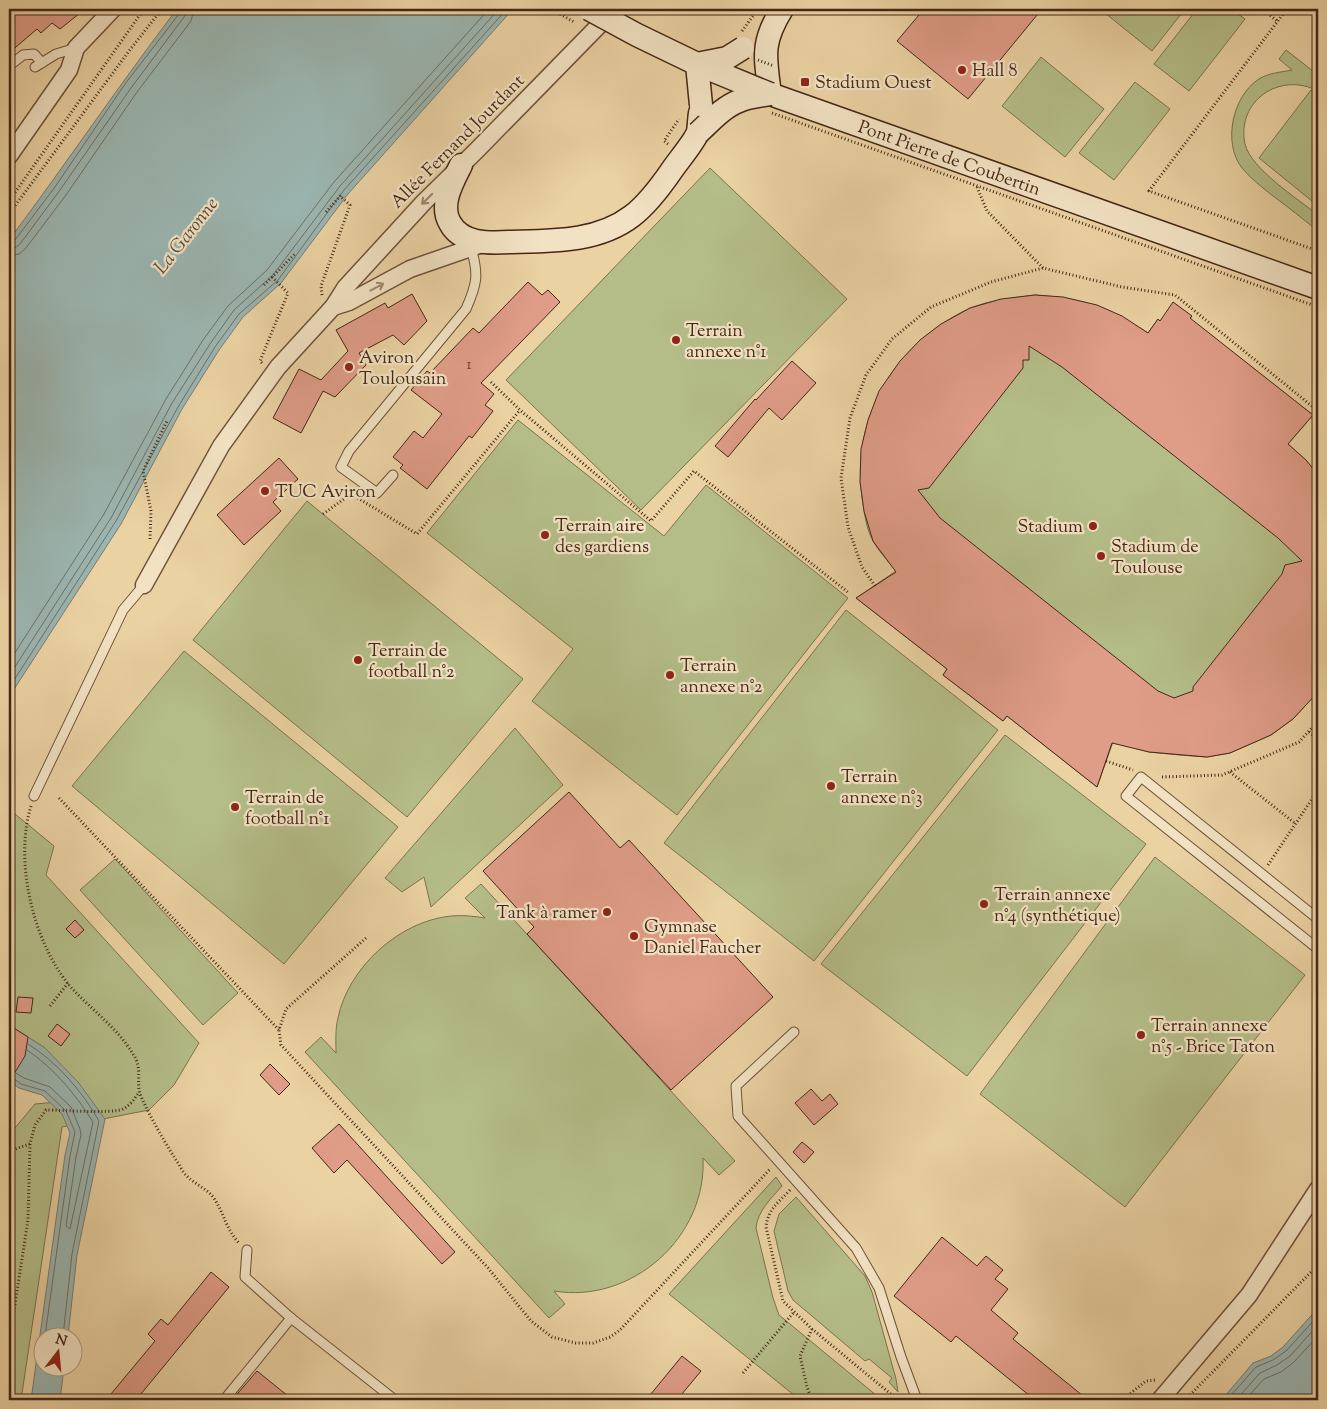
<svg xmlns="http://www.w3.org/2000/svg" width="1327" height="1409" font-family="'Sorts Mill Goudy',serif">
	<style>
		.green { fill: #b4bd88; stroke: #7c7250 }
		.water { fill: #9bb5b0; stroke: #797c73 }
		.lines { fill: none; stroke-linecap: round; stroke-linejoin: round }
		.shore { stroke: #706e64; stroke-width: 1 }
		.building { fill: #df9c87; stroke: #452717; fill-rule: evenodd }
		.service-casing { stroke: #6e523a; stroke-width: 11 }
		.minor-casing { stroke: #6e523a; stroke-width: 19 }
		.secondary-casing { stroke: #452717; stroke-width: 25 }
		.path { stroke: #452717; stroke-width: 3; stroke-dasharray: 1 2.5; stroke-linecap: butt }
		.service { stroke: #f2e2c3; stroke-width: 9 }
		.minor { stroke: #f2e2c3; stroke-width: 16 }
		.secondary { stroke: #f2e2c3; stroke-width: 22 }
		.secondary-bridge-casing { stroke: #452717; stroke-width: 25; stroke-linecap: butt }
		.path-bridge { stroke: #452717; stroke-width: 3; stroke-dasharray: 1 2.5; stroke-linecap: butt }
		.secondary-bridge { stroke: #f2e2c3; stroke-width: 22 }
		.oneway { stroke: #9c846d }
		.poi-dot { fill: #8f2418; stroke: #f2e2c3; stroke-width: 2 }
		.labels { text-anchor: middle; stroke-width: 4.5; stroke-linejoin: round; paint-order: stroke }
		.number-label { font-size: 15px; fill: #6c4433 }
		.poi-label { font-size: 18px; fill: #452717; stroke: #f2e2c3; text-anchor: start }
		.street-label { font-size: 18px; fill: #452717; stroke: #f2e2c3 }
		.water-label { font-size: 19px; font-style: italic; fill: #5a4a3d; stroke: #f2e2c3 }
	</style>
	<rect width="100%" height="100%" fill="#ebd2a3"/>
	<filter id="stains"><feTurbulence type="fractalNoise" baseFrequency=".004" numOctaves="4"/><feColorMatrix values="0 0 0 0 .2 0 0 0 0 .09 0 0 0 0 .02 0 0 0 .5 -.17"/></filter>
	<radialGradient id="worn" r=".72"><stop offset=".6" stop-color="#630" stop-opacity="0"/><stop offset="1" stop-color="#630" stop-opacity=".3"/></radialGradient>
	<g class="green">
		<polygon points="1100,9 1185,9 1152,51"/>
		<polygon points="1197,9 1231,9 1245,19 1189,91 1154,64"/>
		<path d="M1286,50L1318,75V91C1280,71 1236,101 1245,144C1251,169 1298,199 1318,215V231C1303,219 1288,207 1273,196C1262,187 1251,179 1242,168C1222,143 1233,95 1259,79C1268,73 1282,72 1292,70L1279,59Z"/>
		<polygon points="1041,57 1104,109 1065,157 1002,106"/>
		<polygon points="1135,82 1170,109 1114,180 1079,153"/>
		<polygon points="1311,90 1318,96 1318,206 1259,158"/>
		<polygon points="710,168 847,299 641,510 506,380"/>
		<path d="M1035,295C1083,298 1108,307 1148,333L1158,319L1160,321L1192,316L1190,319L1313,415L1288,444L1306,460L1318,475V692L1293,719L1271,735L1230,753L1207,757L1179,755L1149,752L1113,742L1097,787L1007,716L1003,721L943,675L947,669L856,598L896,571C889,562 879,552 873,541C866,529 864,511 862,497C851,416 895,344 968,309C989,300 1013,298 1035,295Z"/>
		<polygon points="518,420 664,536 706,485 848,598 677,815 532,701 573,649 427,533"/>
		<polygon points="307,501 523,679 407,817 193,640"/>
		<polygon points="846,610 998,730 814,961 664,843"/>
		<polygon points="184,651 398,827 284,964 72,786"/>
		<polygon points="515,728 563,785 431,907 424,877 402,892 385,878"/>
		<polygon points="1005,735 1146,844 967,1076 821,964"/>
		<polygon points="9,809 54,846 46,875 199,1043 174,1085 149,1110 62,1127 21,1400 9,1400 9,1135 35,1104 90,1099 45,1048 9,1025"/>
		<polygon points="1155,857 1305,975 1125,1207 980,1094"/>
		<polygon points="115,859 238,993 203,1025 80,890"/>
		<path d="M481,884L735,1161L719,1175L703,1158C707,1237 632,1304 554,1291L565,1304L549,1318L305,1052L321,1037L336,1053C336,1041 335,1030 338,1018C348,968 399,921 451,916C462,915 474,916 485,918L465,898Z"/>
		<path d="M776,1177L782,1186C771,1199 758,1210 756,1228L773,1298L779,1315L882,1400H800L669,1294Z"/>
		<polygon points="796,1197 865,1276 872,1292 896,1379 898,1392 889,1382 892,1378 869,1359 865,1361 793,1300 788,1291 774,1231 779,1214"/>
	</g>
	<g class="water">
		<path d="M177,9H513L348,194L281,283L243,317L219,350L182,409L121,524L9,697V240C66,164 119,85 177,9Z"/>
		<polygon points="9,1025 45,1048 78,1082 105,1119 77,1255 68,1336 42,1336 42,1366 64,1367 60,1400 31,1400 65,1155 70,1133 62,1114 42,1095 19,1088 9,1081"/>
		<polygon points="1318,1308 1318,1400 1218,1400 1225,1396 1253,1363 1271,1356 1283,1347"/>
	</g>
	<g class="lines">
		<g class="shore">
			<polyline points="9,242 15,240 55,187 125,84 179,14 180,9"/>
			<polyline points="9,249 15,248 20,244 60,190 131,88 184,17 187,9"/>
			<polyline points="9,256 19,254 26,248 66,195 137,92 191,21 194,9"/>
			<polyline points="9,662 104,514 166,399 203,340 228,306 267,270 334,182 489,9"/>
			<polyline points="9,676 111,518 172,403 210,344 234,310 273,275 340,186 499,9"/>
			<polyline points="9,688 116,521 178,407 215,347 239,314 278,280 344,190 507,9"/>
			<path d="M28,1044C57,1062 82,1091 99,1121L72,1254L63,1336"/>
			<path d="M16,1073L24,1078L50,1087L71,1107L80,1129L81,1135L76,1157L66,1226L70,1229L93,1122C76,1095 54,1068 27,1050"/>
			<polyline points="13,1078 21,1084 45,1091 66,1111 75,1132 70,1156 45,1336"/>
			<polyline points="1227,1400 1256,1367 1273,1360 1286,1351 1318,1316"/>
			<polyline points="1236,1400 1260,1373 1277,1365 1290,1356 1318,1325"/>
			<polyline points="1245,1400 1264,1379 1281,1372 1294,1362 1318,1336"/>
		</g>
	</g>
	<g class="building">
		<polygon points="9,9 85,9 60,29 52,23 41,33 37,29 9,53"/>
		<polygon points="924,9 1042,9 968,99 897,41"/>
		<polygon points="528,282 542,295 548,290 560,302 481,383 494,394 485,405 493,411 472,438 469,436 427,489 400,468 403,465 393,457 414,431 423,438 442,414 411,390 427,371 430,373 473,328 479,333"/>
		<polygon points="412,294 427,321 404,345 393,335 359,353 366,365 335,397 323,391 301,433 273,418 299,369 321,380 348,351 336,330 385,303 388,308"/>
		<path d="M1035,295L1063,297L1097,305L1122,316L1148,333L1158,319L1160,321L1173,302L1192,316L1190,318L1313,415L1288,444L1306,460L1318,475V692L1293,719L1271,735L1230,753L1207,757L1149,752L1112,743L1097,787L1007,716L1003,721L943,675L947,669L856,598L896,572L873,541L864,511L860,482L861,449L868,420L879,391L900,361L920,340L941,324L970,308L1001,299ZM1029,346L1062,367L1278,538L1302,561L1285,565L1282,574L1193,687V691L1174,698L1158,691L940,518L918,490L929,488L1023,368V360H1029Z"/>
		<polygon points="792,361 816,383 782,420 769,408 728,457 715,446 755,399 756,400"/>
		<polygon points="279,458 298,479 273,502 281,511 244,545 217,515"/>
		<polygon points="569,792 620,848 629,840 773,997 671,1090 527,934 534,927 483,871"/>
		<polygon points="75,920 84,930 75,938 66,929"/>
		<polygon points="18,997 33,998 31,1013 16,1012"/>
		<polygon points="57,1024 70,1034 61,1046 48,1036"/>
		<polygon points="9,1025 28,1037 25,1056 9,1082"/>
		<polygon points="270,1064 290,1084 279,1095 260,1075"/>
		<polygon points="811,1089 822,1101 830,1094 838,1104 814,1125 795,1103"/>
		<polygon points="339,1124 455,1252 442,1264 347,1160 334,1173 312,1148"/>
		<polygon points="802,1142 814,1152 804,1163 793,1152"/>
		<polygon points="942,1237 977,1266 986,1256 1003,1270 995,1279 1008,1289 991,1310 1018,1333 1013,1339 1088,1400 1035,1400 956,1336 951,1342 894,1296"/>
		<polygon points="211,1272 229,1287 136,1400 106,1400 155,1341 148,1334 161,1319 168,1325"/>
		<polygon points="682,1356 701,1371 677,1400 646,1400"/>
		<polygon points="257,1371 293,1400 232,1400"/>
	</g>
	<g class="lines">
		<g class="service-casing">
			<g id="service">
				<polyline points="9,66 23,55 34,54 42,63"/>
				<polyline points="35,67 56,54 76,48"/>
				<path d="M393,475L377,493L341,467L349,451L466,309C477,284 479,275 471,248"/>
				<polyline points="34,796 123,610 144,585"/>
				<polyline points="1318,919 1141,777 1126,796 1318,949"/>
				<polyline points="794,1032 736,1086 738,1116 856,1248 879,1288 901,1357 917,1400"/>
				<polyline points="247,1250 245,1277 291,1318 395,1400"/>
				<polyline points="224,1400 291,1318"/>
			</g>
		</g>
		<g class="minor-casing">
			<g id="minor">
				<polyline points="9,156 69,70 76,48 113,9"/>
				<polyline points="333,307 349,302 410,269 485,243"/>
				<polyline points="144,585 221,446 278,367 333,307 345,288 424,202 477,150 615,9"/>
				<polyline points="1160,1400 1249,1295 1318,1189"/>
			</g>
		</g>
		<g class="secondary-casing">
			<g id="secondary">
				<path id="s1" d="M782,9C761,43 765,56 770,94L1318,288"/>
				<path d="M461,165C453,181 439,205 450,223C462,245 490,243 511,242C553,241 598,242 632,216C648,204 661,186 672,170C678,161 695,141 698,132C699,126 699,119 700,113"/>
			</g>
		</g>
		<g class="path">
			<polyline points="1262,9 1277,21"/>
			<polyline points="1287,9 1149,191 1318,251"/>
			<polyline points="742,31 758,9"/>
			<polyline points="668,144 664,141 679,119"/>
			<polyline points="977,187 987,211 1043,268"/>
			<polyline points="9,201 144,9"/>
			<polyline points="326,212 342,194"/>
			<polyline points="9,214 129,51 162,9"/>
			<polyline points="264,285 296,253"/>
			<polyline points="322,295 321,286 350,205 340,196"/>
			<polyline points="262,363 260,361 288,293 272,277"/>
			<polyline points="491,382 520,410 651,521 694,471 849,593"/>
			<polyline points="323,514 351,494 417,534 520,410"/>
			<polyline points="150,539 151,511 143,471 167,421"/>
			<polyline points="875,586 862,567 848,527 841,478 850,418 866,375 892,339 931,307 991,282 1043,268 1122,287 1175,295 1318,411"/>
			<polyline points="1309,732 1318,739"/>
			<polyline points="1106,761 1133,770"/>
			<polyline points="1230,772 1296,824"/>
			<polyline points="1162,777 1222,775 1299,742 1318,721"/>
			<polyline points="59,798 279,1030"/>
			<path d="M31,806C14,861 33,941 69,985C89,1008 117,1027 133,1054C143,1069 136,1082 140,1094C150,1117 163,1139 176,1160C180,1165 182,1172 187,1176C194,1184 206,1188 213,1197C224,1212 225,1228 239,1243"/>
			<polyline points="1268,865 1318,790"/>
			<polyline points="366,938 286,1009 279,1030 281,1045 488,1268 531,1321 552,1337 576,1343 593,1343 610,1337 620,1330 771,1168"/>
			<polyline points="50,1006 68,983"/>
			<polyline points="9,1151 30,1144"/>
			<path d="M790,1190C778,1203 768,1209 766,1227L783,1301L812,1329L898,1400"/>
			<polyline points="812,1329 800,1356 807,1387 812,1400"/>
			<path d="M9,1343L28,1220L30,1144L35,1125L46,1110C62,1110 111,1114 123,1109C130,1106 135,1098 139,1092"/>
			<polyline points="743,1373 794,1312"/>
			<polyline points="1122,1400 1146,1381 1156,1380"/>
			<polyline points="1185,1400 1318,1265"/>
		</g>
		<use href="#service" class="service"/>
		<use href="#minor" class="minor"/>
		<use href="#secondary" class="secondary"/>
		<g class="secondary-bridge-casing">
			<g id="secondary-bridge">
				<polyline points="589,9 637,35 697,64 770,94"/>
				<polyline points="697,64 727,58 743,48"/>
				<polyline points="697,64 701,105"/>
				<path d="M698,133C710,122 723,107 739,101C748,97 760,96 770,94"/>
			</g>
		</g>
		<g class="path-bridge">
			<polyline points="551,9 574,22"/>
			<polyline points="758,60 774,66"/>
			<polyline points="772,113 1318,307"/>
		</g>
		<use href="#secondary-bridge" class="secondary-bridge"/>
	</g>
	<defs><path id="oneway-shaft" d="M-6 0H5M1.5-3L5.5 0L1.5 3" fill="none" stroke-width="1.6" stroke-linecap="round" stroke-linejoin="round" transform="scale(1.25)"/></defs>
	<g class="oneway">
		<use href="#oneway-shaft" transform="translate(427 199) rotate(135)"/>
		<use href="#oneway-shaft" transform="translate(377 287) rotate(-28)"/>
	</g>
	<g class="poi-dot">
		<circle cx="962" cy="70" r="5"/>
		<rect x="800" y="77" width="10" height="10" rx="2.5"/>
		<circle cx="676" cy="340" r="5"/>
		<circle cx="349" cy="367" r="5"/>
		<circle cx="265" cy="491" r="5"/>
		<circle cx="1093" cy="526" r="5"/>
		<circle cx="545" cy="535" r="5"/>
		<circle cx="1101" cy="556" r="5"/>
		<circle cx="358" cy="660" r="5"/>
		<circle cx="670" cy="675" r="5"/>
		<circle cx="831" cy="786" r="5"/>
		<circle cx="235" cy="807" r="5"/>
		<circle cx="984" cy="904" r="5"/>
		<circle cx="607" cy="912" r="5"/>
		<circle cx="634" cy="936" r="5"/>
		<circle cx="1141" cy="1035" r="5"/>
	</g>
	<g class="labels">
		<g class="number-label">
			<text x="469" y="369">1</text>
		</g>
		<g class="poi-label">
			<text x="972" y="76">Hall 8</text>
			<text x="815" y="88">Stadium Ouest</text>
			<text x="686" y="336">Terrain<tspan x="686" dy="21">annexe n°1</tspan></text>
			<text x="359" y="363">Aviron<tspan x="359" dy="21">Toulousain</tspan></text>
			<text x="275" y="497">TUC Aviron</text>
			<text x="555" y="531">Terrain aire<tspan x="555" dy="21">des gardiens</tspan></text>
			<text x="1083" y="532" text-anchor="end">Stadium</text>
			<text x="1111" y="552">Stadium de<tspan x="1111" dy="21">Toulouse</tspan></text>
			<text x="368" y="656">Terrain de<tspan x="368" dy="21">football n°2</tspan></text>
			<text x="680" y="671">Terrain<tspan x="680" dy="21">annexe n°2</tspan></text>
			<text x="841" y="782">Terrain<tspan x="841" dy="21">annexe n°3</tspan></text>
			<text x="245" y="803">Terrain de<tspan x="245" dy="21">football n°1</tspan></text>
			<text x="994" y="900">Terrain annexe<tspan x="994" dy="21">n°4 (synthétique)</tspan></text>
			<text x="597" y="918" text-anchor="end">Tank à ramer</text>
			<text x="644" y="932">Gymnase<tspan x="644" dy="21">Daniel Faucher</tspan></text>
			<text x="1151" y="1031">Terrain annexe<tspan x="1151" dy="21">n°5 - Brice Taton</tspan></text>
		</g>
		<g class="street-label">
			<text transform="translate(457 141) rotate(-45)" y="6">Allée Fernand Jourdant</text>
			<text dy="6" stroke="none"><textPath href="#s1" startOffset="279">Pont Pierre de Coubertin</textPath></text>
		</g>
		<g class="water-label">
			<text transform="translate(185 235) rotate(-52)" y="7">La Garonne</text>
		</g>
	</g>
	<rect width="1327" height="1409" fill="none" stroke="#ebd2a3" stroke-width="30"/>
	<rect x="10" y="10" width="1307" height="1389" fill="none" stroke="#452717" stroke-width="2.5"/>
	<rect x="15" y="15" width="1297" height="1379" fill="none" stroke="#452717"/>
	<g transform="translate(58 1352) rotate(16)"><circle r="24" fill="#f2e2c3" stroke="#ad977e"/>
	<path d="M0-4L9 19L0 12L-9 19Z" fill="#8f2418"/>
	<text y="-8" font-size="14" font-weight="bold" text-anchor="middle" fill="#452717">N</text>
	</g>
	<rect width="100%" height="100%" filter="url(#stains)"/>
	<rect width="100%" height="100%" fill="url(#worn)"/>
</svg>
